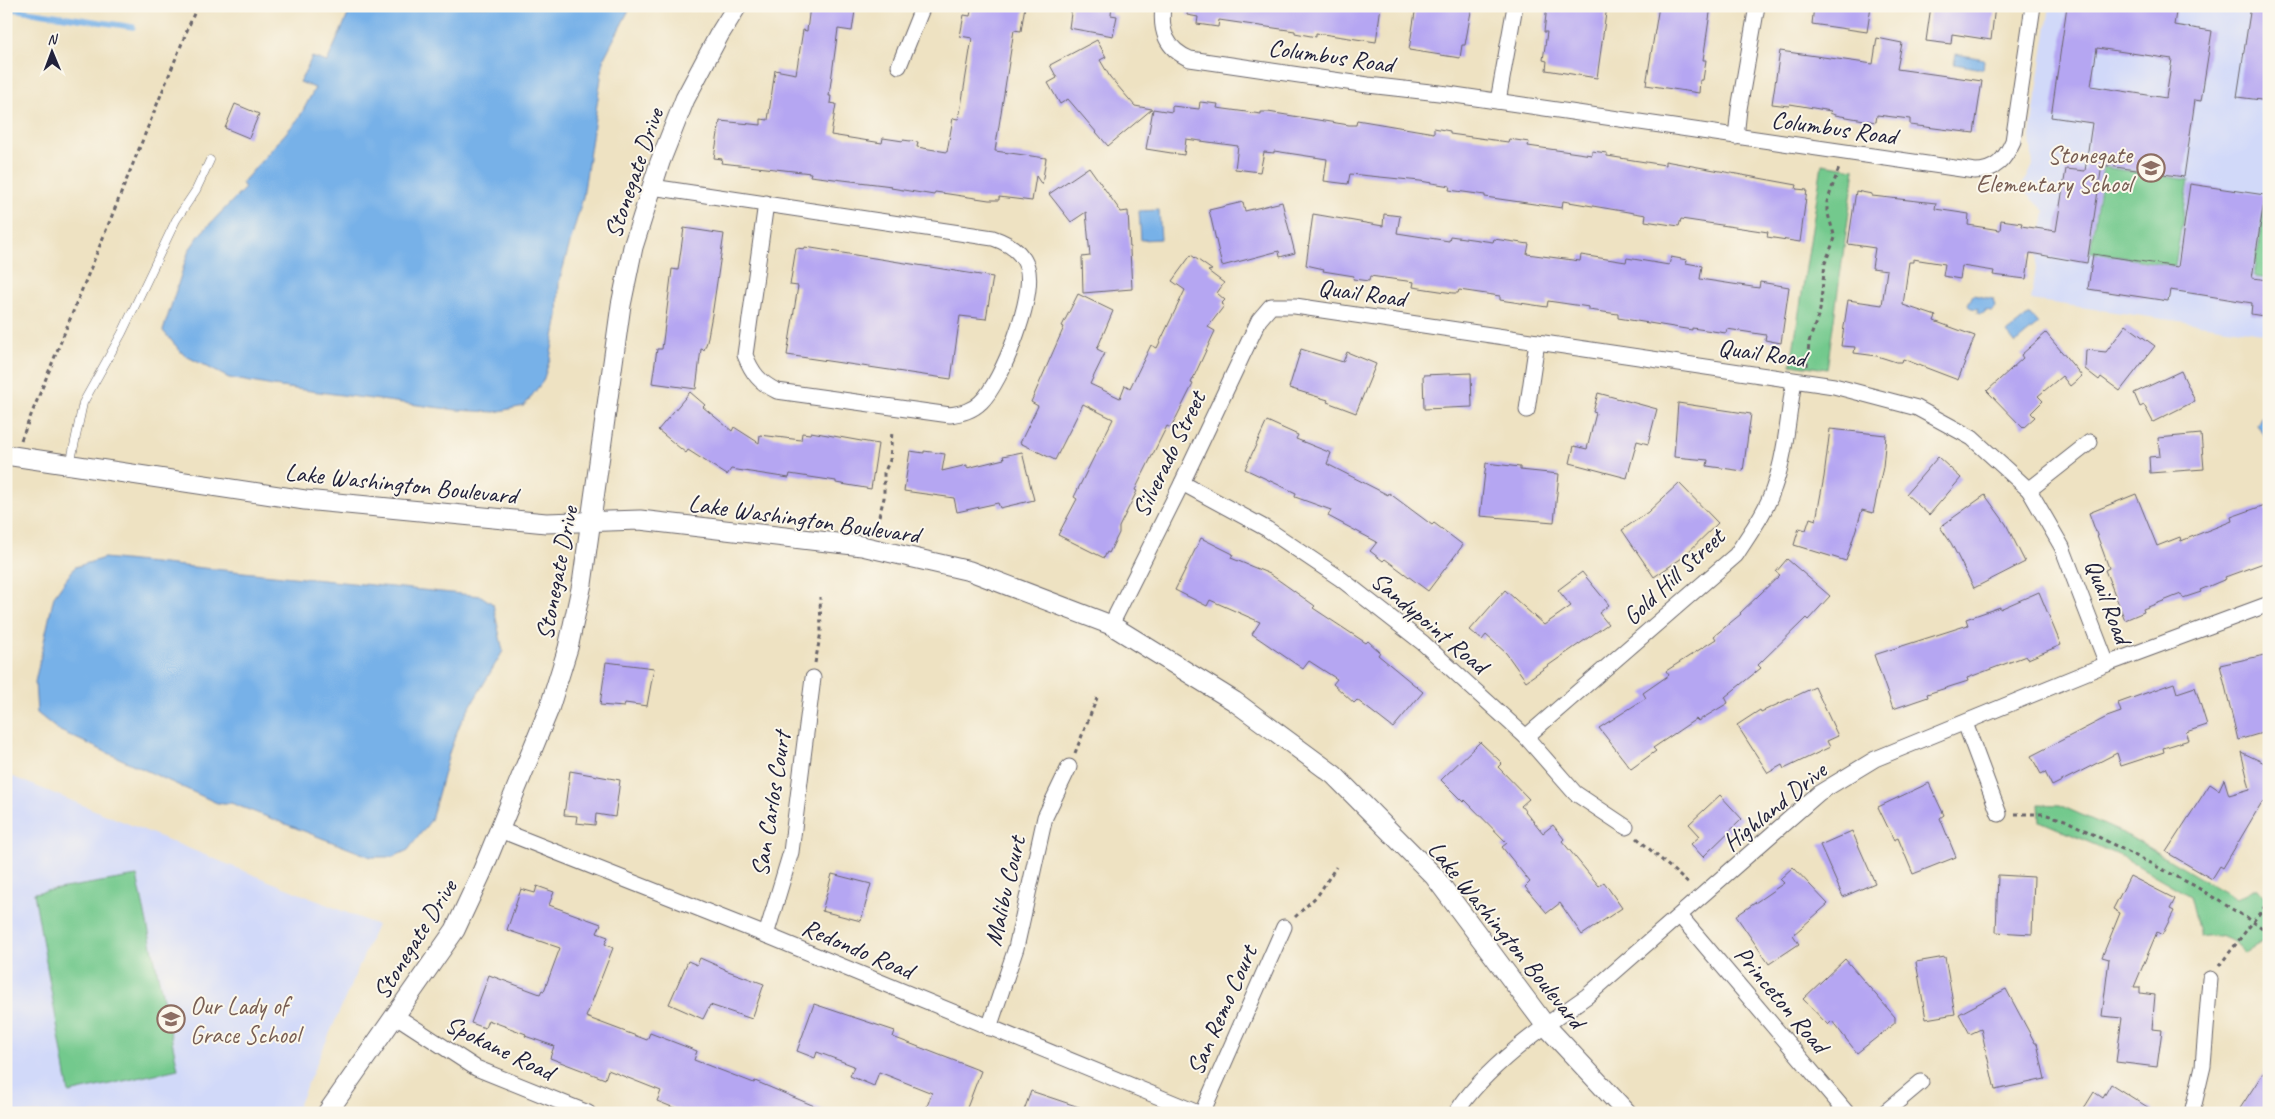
<svg xmlns="http://www.w3.org/2000/svg" width="2275" height="1119" font-family="Caveat,sans-serif">
	<style>
		.built { fill: #d1d9f9 }
		.green { fill: #73c98d; stroke: #4a7664 }
		.water { fill: #77b1e8; stroke: #4c6a92 }
		.lines { fill: none; stroke-linecap: round; stroke-linejoin: round }
		.stream { stroke: #77b1e8; stroke-width: 5.5 }
		.building { fill: #b5a6f2; fill-rule: evenodd }
		.service-casing { stroke: #69656a; stroke-width: 9 }
		.minor-casing { stroke: #69656a; stroke-width: 17 }
		.tertiary-casing { stroke: #69656a; stroke-width: 21 }
		.path { stroke: #69656a; stroke-width: 3; stroke-dasharray: 4 4; stroke-linecap: butt }
		.service { stroke: #fff; stroke-width: 8 }
		.minor { stroke: #fff; stroke-width: 15 }
		.tertiary { stroke: #fff; stroke-width: 19 }
		.labels { text-anchor: middle; stroke-width: 4; stroke-linejoin: round; paint-order: stroke }
		.street-label { font-size: 25px; fill: #22223b; stroke: #fbf7ec }
		.education-label { font-size: 25px; fill: #785e54; stroke: #fbf7ec; text-anchor: end }
	</style>
	<rect width="100%" height="100%" fill="#fbf7ec"/>
	<filter id="ink" filterUnits="userSpaceOnUse"><feTurbulence type="fractalNoise" baseFrequency=".02" numOctaves="2"/><feDisplacementMap in="SourceGraphic" scale="10" xChannelSelector="R" yChannelSelector="G"/><feConvolveMatrix kernelMatrix="1 2 1 2 8 2 1 2 1" color-interpolation-filters="sRGB"/></filter>
	<filter id="wash" filterUnits="userSpaceOnUse"><feTurbulence type="fractalNoise" baseFrequency=".0096" numOctaves="4" result="noise"/><feDisplacementMap in="SourceGraphic" scale="20" xChannelSelector="R" yChannelSelector="G"/><feGaussianBlur stdDeviation="1.12" result="paint"/><feColorMatrix in="noise" values="0 0 0 0 0 0 0 0 0 0 0 0 0 0 0 0 0 1.4 0 .05"/><feComposite in="paint" operator="in"/></filter>
	<g filter="url(#wash)">
		<rect width="100%" height="100%" fill="#eee2c2"/>
		<g class="built">
			<polygon points="2050,6 2269,6 2269,334 2031,300 2045,211 2020,187 2027,178 2033,165 2030,137"/>
			<polygon points="6,774 377,925 295,1113 6,1113"/>
		</g>
		<g class="green">
			<polygon points="1822,164 1855,169 1827,369 1791,364"/>
			<polygon points="2103,167 2189,180 2175,266 2090,252"/>
			<polygon points="2267,191 2269,191 2269,278 2254,276"/>
			<path d="M2039,804L2059,805L2125,834L2236,899L2257,888L2269,902V939L2245,953C2233,938 2219,933 2200,937L2190,896L2123,857L2040,821Z"/>
			<polygon points="137,876 178,1069 69,1093 34,893"/>
		</g>
		<g class="water">
			<polygon points="352,6 631,6 604,58 583,197 559,282 558,316 550,359 543,381 524,406 495,412 456,410 273,386 229,378 184,355 163,331 189,250 201,233 245,188 242,183 299,118 315,88 300,82 312,57 327,62"/>
			<polygon points="1956,54 1984,59 1983,69 1954,64"/>
			<polygon points="1159,210 1161,239 1141,240 1139,211"/>
			<polygon points="1973,295 1993,299 1995,307 1992,311 1984,310 1984,313 1980,314 1977,313 1978,309 1971,308 1968,304"/>
			<polygon points="2030,314 2038,324 2015,343 2007,333"/>
			<path d="M2261,417H2266L2269,420V444C2266,437 2262,431 2257,425Z"/>
			<polygon points="104,558 481,596 493,604 503,651 460,724 450,750 431,820 408,850 393,857 371,857 231,803 217,803 58,730 37,713 35,682 54,596 75,567"/>
		</g>
		<g class="lines">
			<polyline class="stream" points="6,8 133,27"/>
		</g>
		<g id="blocks">
			<g class="building">
				<polygon points="810,6 848,6 848,10 855,11 852,31 838,29 829,96 831,96 830,103 836,104 831,135 882,143 883,138 903,141 903,140 918,142 917,147 947,152 953,118 958,119 960,113 972,38 960,36 964,15 970,16 972,6 1025,6 1021,31 1014,30 995,151 1046,158 1042,185 1036,176 1032,201 999,197 999,200 989,200 935,192 934,195 891,188 892,186 810,176 811,173 721,163 722,159 714,158 720,121 761,125 761,119 768,120 775,70 796,74 803,30 807,31"/>
				<polygon points="1072,6 1112,6 1111,15 1117,16 1113,36 1069,28"/>
				<polygon points="1188,6 1381,6 1376,42 1316,33 1316,37 1295,33 1295,31 1219,20 1218,27 1197,24 1198,17 1187,15"/>
				<polygon points="1416,6 1472,6 1465,45 1462,45 1460,58 1409,50"/>
				<polygon points="1547,6 1607,6 1597,78 1546,70 1547,61 1543,60 1547,32 1544,32"/>
				<polygon points="1659,6 1711,6 1703,60 1706,60 1703,80 1700,80 1699,93 1646,85"/>
				<polygon points="1814,6 1871,6 1867,32 1812,24"/>
				<polygon points="1931,6 1995,6 1991,40 1952,34 1951,44 1926,41"/>
				<path d="M2067,6H2177L2174,25L2212,31L2201,101L2195,100L2184,177L2102,165L2087,263L2030,253L2026,279L1993,275L1994,271L1962,266L1960,279L1943,276L1945,264L1913,259V262H1909L1903,305L1936,316L1934,321L1975,336L1958,380L1903,359L1902,362H1896L1877,356L1854,353L1855,347L1841,346L1848,300L1882,305L1887,270L1872,268L1875,248L1848,244L1856,191L1872,194V196L1936,203L1935,209L1969,214L1968,225L2000,230L2001,220L2022,223L2021,226L2056,231L2066,169L2085,171L2092,123L2051,117ZM2097,48L2172,59L2166,98L2091,86Z"/>
				<polygon points="2251,6 2269,6 2269,101 2237,97"/>
				<polygon points="1877,38 1902,43 1897,69 1982,81 1974,133 1910,125 1910,119 1877,115 1876,122 1835,115 1830,113 1831,111 1790,104 1789,106 1772,104 1780,51 1873,64"/>
				<polygon points="1097,40 1106,57 1100,60 1110,77 1135,106 1152,109 1108,146 1068,99 1060,104 1048,83 1057,78 1050,65"/>
				<polygon points="1200,102 1218,104 1217,108 1261,114 1261,112 1268,112 1349,125 1356,125 1357,120 1434,133 1434,128 1450,131 1450,134 1508,142 1509,139 1529,142 1528,146 1592,155 1592,151 1607,153 1607,156 1665,165 1665,161 1797,185 1796,189 1807,190 1800,242 1767,237 1768,232 1681,219 1679,226 1645,221 1646,215 1563,201 1562,208 1485,197 1485,195 1449,190 1450,186 1420,181 1350,174 1348,184 1324,181 1327,159 1274,151 1274,153 1264,152 1260,172 1235,169 1238,146 1186,139 1184,155 1146,149 1153,109 1172,112 1172,106 1199,109"/>
				<polygon points="235,104 259,114 249,138 225,128"/>
				<polygon points="1089,167 1121,212 1128,211 1132,289 1083,293 1082,257 1090,256 1086,212 1071,222 1049,194"/>
				<polygon points="2190,184 2265,195 2252,278 2269,280 2269,317 2251,314 2252,303 2203,295 2170,290 2168,301 2088,289 2093,254 2178,267"/>
				<polygon points="1243,202 1245,211 1282,202 1295,253 1280,257 1279,251 1222,266 1209,210"/>
				<polygon points="1313,214 1383,226 1384,214 1400,216 1397,233 1449,241 1450,236 1493,242 1494,239 1529,244 1527,254 1580,261 1581,255 1626,262 1627,258 1669,265 1671,257 1687,260 1686,263 1702,266 1700,279 1759,288 1760,282 1789,287 1781,343 1765,340 1766,335 1727,329 1726,333 1692,328 1692,330 1618,318 1618,314 1589,310 1589,307 1548,301 1547,307 1500,300 1500,296 1459,290 1458,293 1453,293 1413,287 1414,282 1370,276 1369,281 1353,279 1354,276 1323,271 1324,269 1306,265"/>
				<polygon points="684,228 724,234 713,309 707,342 704,350 701,349 696,389 652,383 657,349 662,349 672,269 678,270"/>
				<polygon points="805,247 993,277 986,319 960,316 951,379 787,355 798,286 790,285 796,248 805,249"/>
				<polygon points="1191,255 1212,270 1208,271 1224,283 1217,293 1225,300 1221,304 1224,306 1208,327 1215,331 1191,383 1193,384 1171,428 1167,426 1135,490 1137,491 1119,527 1119,533 1109,553 1107,552 1104,558 1058,535 1077,499 1074,497 1113,419 1083,404 1055,460 1020,443 1038,406 1031,402 1064,327 1062,326 1078,294 1113,311 1097,349 1105,353 1090,384 1120,398 1125,385 1130,388 1151,345 1157,348 1185,290 1172,281"/>
				<polygon points="2126,325 2155,346 2120,391 2101,377 2099,380 2085,369 2086,350 2106,352"/>
				<polygon points="2046,333 2082,376 2070,386 2062,376 2038,396 2043,401 2031,413 2035,417 2023,428 1987,391 2023,358 2021,355"/>
				<polygon points="1301,349 1343,362 1347,352 1376,364 1356,413 1327,402 1328,400 1289,388"/>
				<polygon points="2181,371 2195,401 2153,422 2144,405 2140,407 2134,393"/>
				<polygon points="1471,373 1472,407 1424,409 1423,375"/>
				<polygon points="690,392 705,405 703,407 732,431 734,427 759,443 760,435 801,440 802,433 810,434 811,432 878,444 871,489 836,483 836,481 790,474 789,478 731,469 727,475 688,450 686,453 658,430"/>
				<polygon points="1598,393 1657,409 1648,444 1637,441 1627,478 1570,463 1574,446 1587,449 1596,413 1593,412"/>
				<polygon points="1678,403 1751,414 1743,471 1707,466 1708,460 1674,457"/>
				<polygon points="1267,421 1298,435 1296,439 1331,453 1327,464 1388,495 1389,493 1432,525 1434,523 1463,545 1428,591 1385,559 1383,561 1370,551 1377,542 1328,516 1331,510 1295,497 1296,493 1245,469"/>
				<polygon points="1830,429 1886,435 1883,467 1873,513 1862,510 1846,561 1794,545 1799,528 1806,530 1810,518 1816,520 1824,477"/>
				<polygon points="2201,434 2204,469 2150,473 2149,457 2160,456 2158,438"/>
				<polygon points="910,451 924,453 924,451 945,454 942,471 967,465 967,468 1004,459 1003,456 1022,452 1034,500 1000,508 998,503 957,512 954,498 904,491"/>
				<polygon points="1938,457 1961,478 1929,515 1906,494"/>
				<polygon points="1486,463 1520,467 1520,470 1559,474 1554,522 1480,516"/>
				<polygon points="1679,483 1718,523 1682,558 1654,577 1622,530 1648,512"/>
				<polygon points="2136,494 2157,546 2180,537 2181,541 2232,521 2231,517 2265,505 2269,516 2269,561 2225,577 2226,579 2200,590 2201,592 2183,598 2181,594 2143,609 2144,612 2125,620 2105,570 2109,568 2089,513"/>
				<polygon points="1985,495 2006,524 2025,562 1974,588 1951,543 1940,527"/>
				<polygon points="1201,538 1233,554 1231,558 1270,574 1315,606 1313,608 1366,643 1368,641 1380,652 1378,655 1423,692 1393,728 1357,700 1354,703 1333,684 1337,679 1309,661 1303,669 1252,634 1260,622 1210,600 1207,606 1175,590"/>
				<polygon points="1787,559 1830,596 1808,620 1806,618 1758,665 1761,668 1725,697 1728,703 1698,721 1696,719 1653,748 1656,751 1631,769 1599,728 1646,698 1643,693 1669,675 1666,671 1716,639 1714,636 1741,614 1740,613 1780,575 1776,572"/>
				<polygon points="1582,572 1609,605 1599,613 1608,624 1526,681 1506,653 1486,635 1482,640 1470,630 1505,590 1544,625 1571,606 1558,590"/>
				<polygon points="2039,592 2061,645 2028,659 2026,656 1967,678 1968,681 1927,694 1928,697 1893,709 1874,655 1968,625 1966,619 2000,607 2000,609"/>
				<polygon points="2269,654 2269,731 2238,740 2220,665"/>
				<polygon points="606,662 654,668 647,706 625,703 624,707 600,705"/>
				<polygon points="2174,683 2177,693 2195,687 2207,725 2186,732 2189,740 2163,748 2164,752 2121,766 2117,753 2052,786 2045,772 2041,774 2031,756 2107,717 2121,712 2118,703"/>
				<polygon points="1815,687 1838,736 1827,741 1830,747 1784,769 1782,765 1768,773 1737,725 1760,710 1761,712"/>
				<polygon points="1480,742 1502,763 1498,767 1529,799 1521,806 1543,833 1553,825 1564,839 1562,841 1599,886 1604,882 1622,908 1582,935 1560,903 1547,913 1525,887 1530,882 1502,847 1507,843 1465,800 1463,802 1441,780"/>
				<polygon points="2241,752 2269,765 2269,805 2262,802 2223,868 2220,866 2212,879 2166,852 2210,784 2219,790 2224,779 2229,795 2250,789"/>
				<polygon points="570,771 620,780 615,817 596,814 595,825 576,823 577,816 564,815"/>
				<polygon points="1929,783 1944,815 1940,818 1956,857 1913,874 1898,838 1894,840 1878,807"/>
				<polygon points="1720,795 1742,819 1703,857 1691,844 1700,836 1689,824"/>
				<polygon points="1852,831 1875,883 1843,897 1820,845"/>
				<polygon points="1793,867 1828,904 1793,935 1799,944 1769,964 1736,916 1784,883 1780,879"/>
				<polygon points="832,874 871,884 861,921 822,911"/>
				<polygon points="1998,875 2034,877 2032,934 1996,932"/>
				<polygon points="2130,876 2175,899 2170,909 2174,911 2162,935 2157,932 2134,987 2140,987 2140,993 2155,995 2152,1029 2162,1030 2157,1067 2116,1062 2122,1018 2102,1016 2109,959 2102,957 2120,913 2113,909"/>
				<polygon points="537,886 554,892 549,905 601,924 597,933 608,937 605,944 613,948 586,1017 647,1040 650,1033 697,1051 694,1060 754,1083 755,1081 831,1113 687,1113 657,1101 661,1091 608,1070 605,1079 550,1058 554,1046 525,1036 526,1034 488,1020 485,1028 471,1023 489,975 540,994 542,990 544,991 560,948 507,930 521,889 535,893"/>
				<polygon points="1945,957 1955,1014 1926,1019 1916,962"/>
				<polygon points="700,958 725,969 725,970 764,984 752,1019 710,1005 703,1019 669,1004 688,961 697,965"/>
				<polygon points="1845,959 1895,1017 1895,1023 1857,1053 1832,1021 1828,1025 1803,999"/>
				<polygon points="2006,989 2035,1043 2037,1043 2045,1079 1995,1090 1981,1029 1970,1034 1959,1014"/>
				<polygon points="814,1004 895,1031 893,1037 981,1071 965,1113 938,1113 926,1109 932,1093 879,1072 874,1086 850,1076 854,1066 817,1052 815,1058 797,1051"/>
				<polygon points="2269,1064 2269,1113 2237,1113"/>
				<polygon points="2111,1084 2157,1113 2081,1113 2094,1092 2103,1098"/>
				<polygon points="1031,1091 1088,1110 1087,1113 1023,1113"/>
			</g>
		</g>
	</g>
	<g filter="url(#ink)">
		<use href="#blocks" fill-opacity="0" stroke="#69656a" stroke-width="1"/>
		<g class="lines">
			<g class="service-casing">
				<polyline id="service" points="70,465 83,403 122,333 176,220 196,190 210,160"/>
			</g>
			<g class="minor-casing">
				<g id="minor">
					<path d="M1163,6C1160,31 1166,49 1190,59L1368,85L1448,94L1975,171C1996,171 2005,159 2013,141L2033,6"/>
					<polyline points="899,66 923,6"/>
					<polyline points="1498,101 1515,6"/>
					<polyline points="1736,137 1739,109 1757,6"/>
					<path d="M652,187L993,238C1008,243 1022,251 1027,267C1036,295 1002,382 981,402C972,411 962,413 950,415L777,391C760,383 752,373 745,355L766,203"/>
					<polyline points="1527,410 1537,342"/>
					<polyline points="1182,483 1267,529 1341,579 1423,643 1526,737 1575,793 1626,827"/>
					<polyline points="2029,490 2090,442"/>
					<polyline points="1111,625 1182,483 1259,320 1271,306 1295,306 1834,386 1917,408 1972,438 2029,490 2062,547 2107,664"/>
					<polyline points="1965,723 1999,814"/>
					<path d="M1526,737L1736,555C1750,533 1766,512 1774,487C1786,454 1788,416 1794,381"/>
					<polyline points="500,830 766,935 1198,1113"/>
					<polyline points="1680,916 1847,1113"/>
					<polyline points="766,935 791,852 813,678"/>
					<polyline points="396,1016 476,1068 588,1113"/>
					<polyline points="989,1028 1016,948 1045,817 1069,767"/>
					<polyline points="1202,1113 1284,927"/>
					<path d="M1456,1113C1483,1069 1544,1026 1587,996L1819,793L1875,759L2107,664L2269,604"/>
					<polyline points="1884,1113 1921,1082"/>
					<polyline points="2192,1113 2203,1066 2210,979"/>
				</g>
			</g>
			<g class="tertiary-casing">
				<g id="tertiary">
					<polyline points="6,455 305,500 546,523 640,520 862,546 970,571 1111,625 1234,701 1334,775 1434,876 1546,1026 1627,1113"/>
					<polyline points="327,1113 455,930 482,872 549,709 568,648 582,584 621,305 633,247 660,162 685,99 719,35 737,6"/>
				</g>
			</g>
			<g class="path">
				<polyline points="1807,366 1809,342 1820,310 1825,263 1835,238 1827,211 1827,202 1839,168"/>
				<polyline points="21,440 197,6"/>
				<polyline points="879,516 884,498 884,473 890,460 892,431"/>
				<polyline points="815,663 821,632 820,597"/>
				<polyline points="1075,753 1097,698"/>
				<polyline points="2015,814 2043,814 2065,820 2195,886 2269,932"/>
				<polyline points="1637,838 1690,885"/>
				<polyline points="1295,917 1318,895 1336,867"/>
				<polyline points="2219,966 2269,901"/>
			</g>
			<use href="#service" class="service"/>
			<use href="#minor" class="minor"/>
			<use href="#tertiary" class="tertiary"/>
		</g>
	</g>
	<defs>
		<g id="school-ring" transform="scale(1.4375)"><circle r="9.5" fill="#fbf7ec" stroke="#8d6e63" stroke-width="1.5"/><path d="M0-5L7-2L0 1L-7-2ZM-4 1L0 2.5L4 1V4Q0 6-4 4Z" fill="#8d6e63"/></g>
	</defs>
	<g fill-rule="evenodd">
		<use href="#school-ring" x="2151" y="168"/>
		<use href="#school-ring" x="171" y="1019"/>
	</g>
	<g class="labels">
		<g class="street-label">
			<text transform="translate(1331 55) rotate(8)" y="9">Columbus Road</text>
			<text transform="translate(1834 127) rotate(8)" y="9">Columbus Road</text>
			<text transform="translate(633 173) rotate(-71)" y="9">Stonegate Drive</text>
			<text transform="translate(1362 292) rotate(8)" y="9">Quail Road</text>
			<text transform="translate(1762 352) rotate(8)" y="9">Quail Road</text>
			<text transform="translate(1168 454) rotate(-64)" y="9">Silverado Street</text>
			<text transform="translate(401 483) rotate(6)" y="9">Lake Washington Boulevard</text>
			<text transform="translate(804 518) rotate(8)" y="9">Lake Washington Boulevard</text>
			<text transform="translate(556 573) rotate(-79)" y="9">Stonegate Drive</text>
			<text transform="translate(1673 576) rotate(-43)" y="9">Gold Hill Street</text>
			<text transform="translate(2109 601) rotate(69)" y="9">Quail Road</text>
			<text transform="translate(1430 622) rotate(40)" y="9">Sandypoint Road</text>
			<text transform="translate(770 804) rotate(-81)" y="9">San Carlos Court</text>
			<text transform="translate(1774 806) rotate(-39)" y="9">Highland Drive</text>
			<text transform="translate(1004 891) rotate(-77)" y="9">Malibu Court</text>
			<text transform="translate(1507 934) rotate(51)" y="9">Lake Washington Boulevard</text>
			<text transform="translate(414 939) rotate(-58)" y="9">Stonegate Drive</text>
			<text transform="translate(858 948) rotate(23)" y="9">Redondo Road</text>
			<text transform="translate(1782 999) rotate(50)" y="9">Princeton Road</text>
			<text transform="translate(1221 1010) rotate(-66)" y="9">San Remo Court</text>
			<text transform="translate(500 1047) rotate(26)" y="9">Spokane Road</text>
		</g>
		<g class="education-label">
			<text x="2132" y="163">Stonegate<tspan x="2132" dy="29">Elementary School</tspan></text>
			<text x="190" y="1014" text-anchor="start">Our Lady of<tspan x="190" dy="29">Grace School</tspan></text>
		</g>
	</g>
	<rect width="2275" height="1119" fill="none" stroke="#fbf7ec" stroke-width="25"/>
	<g transform="translate(52 52) rotate(359)" stroke="#fbf7ec" stroke-width="4" paint-order="stroke">
	<path d="M0-4L9 19L0 12L-9 19Z" fill="#22223b"/>
	<text y="-8" font-size="14" font-weight="bold" text-anchor="middle" fill="#22223b">N</text>
	</g>
</svg>
